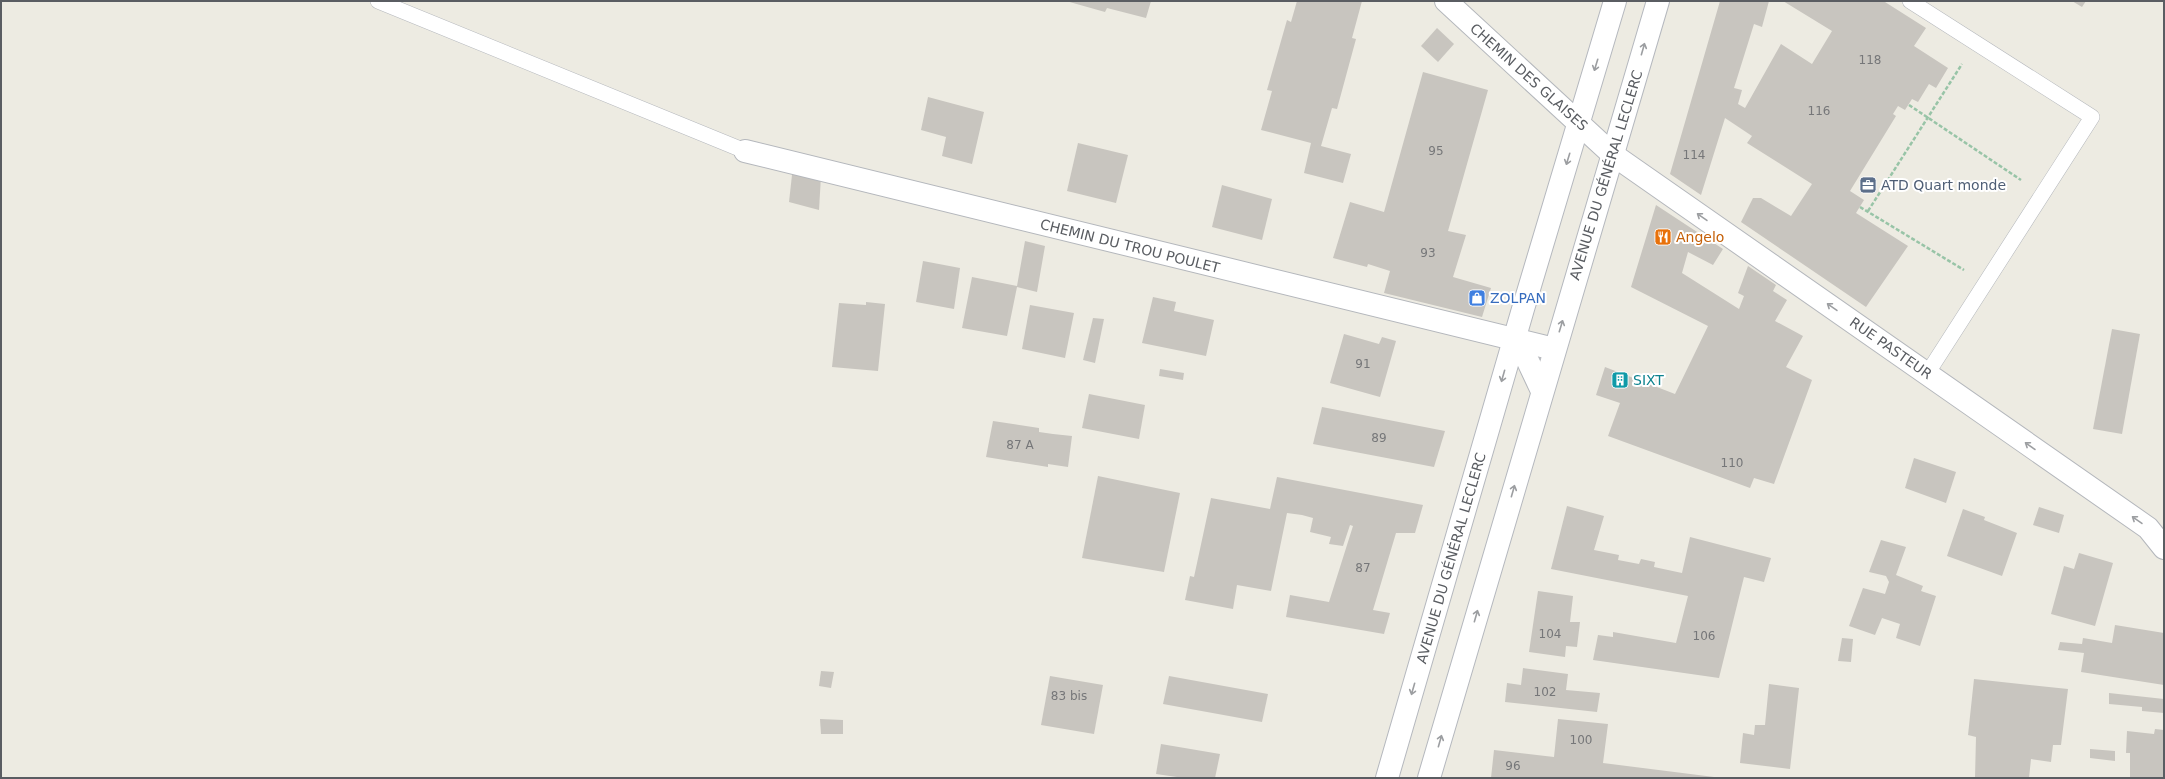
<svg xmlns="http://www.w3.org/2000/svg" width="2165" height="779" font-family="'DejaVu Sans',sans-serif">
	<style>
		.building { fill: #c8c5bf }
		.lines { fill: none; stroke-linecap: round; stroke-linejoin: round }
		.service-casing { stroke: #b4b7bc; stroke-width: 16 }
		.minor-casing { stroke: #b4b7bc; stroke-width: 24 }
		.secondary-casing { stroke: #b5b8be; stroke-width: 24 }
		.path { stroke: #98c4a7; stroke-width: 2.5; stroke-dasharray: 4 2; stroke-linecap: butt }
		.service { stroke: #fff; stroke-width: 15 }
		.minor { stroke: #fff; stroke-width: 22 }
		.secondary { stroke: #fff; stroke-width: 22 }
		.oneway { stroke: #9c9ea1 }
		.labels { text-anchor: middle; stroke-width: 4; stroke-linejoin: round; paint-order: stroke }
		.number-label { font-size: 12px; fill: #767779 }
		.street-label { font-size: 14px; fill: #5a5d62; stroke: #fff }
		.service-label { font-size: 14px; fill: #4e5e75; stroke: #fff; text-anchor: start }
		.food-label { font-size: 14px; fill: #c56008; stroke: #fff; text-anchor: start }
		.shop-label { font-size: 14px; fill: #366cbe; stroke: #fff; text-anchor: start }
		.culture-label { font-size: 14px; fill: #0d838f; stroke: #fff; text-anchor: start }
	</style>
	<rect width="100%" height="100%" fill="#edebe2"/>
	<g class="building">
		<polygon points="1066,1 1151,1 1146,18 1107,8 1105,12"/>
		<polygon points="1297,1 1362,1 1352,38 1356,39 1337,109 1332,108 1321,146 1351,154 1343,183 1304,173 1311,143 1261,130 1272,91 1267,90 1287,20 1291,22"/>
		<polygon points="1720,1 1769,1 1762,27 1754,24 1734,88 1742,90 1738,104 1745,108 1781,44 1812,64 1832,31 1783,1 1885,1 1885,2 1926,28 1914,46 1948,68 1936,88 1929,84 1918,102 1912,99 1905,110 1898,106 1893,114 1896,116 1850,191 1864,200 1856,213 1908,246 1866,307 1741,222 1753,198 1761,198 1791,216 1812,184 1747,143 1752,136 1725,118 1701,195 1670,174"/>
		<polygon points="2072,1 2086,1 2082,7"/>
		<polygon points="1437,28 1454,44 1438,62 1421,46"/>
		<polygon points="1423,72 1488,90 1448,231 1466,235 1453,277 1491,288 1482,317 1384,293 1390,271 1368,264 1367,267 1333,258 1350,202 1384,212"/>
		<polygon points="928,97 984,112 972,164 942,156 946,137 921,130"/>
		<polygon points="1078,143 1128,155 1116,203 1067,191"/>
		<polygon points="793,166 821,176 819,210 789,202"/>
		<polygon points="2001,181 2007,184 2001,192 1995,189"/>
		<polygon points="1222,185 1272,199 1262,240 1212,227"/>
		<polygon points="1656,205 1723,249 1713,265 1688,252 1682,273 1739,309 1744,296 1738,293 1748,266 1776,285 1773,291 1787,300 1775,321 1803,336 1786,367 1812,380 1774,484 1754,478 1750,488 1608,436 1620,403 1596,395 1605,367 1675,394 1708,326 1631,287"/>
		<polygon points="1025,241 1045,246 1037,292 1017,287 1007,336 962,328 972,277 1017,286"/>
		<polygon points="923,261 960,268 954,309 916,302"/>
		<polygon points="1153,297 1176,302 1174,311 1214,320 1206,356 1142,343"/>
		<polygon points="866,302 885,304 878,371 832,367 839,303 866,305"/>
		<polygon points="1030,305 1074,313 1065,358 1022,349"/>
		<polygon points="1093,318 1104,319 1095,363 1083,360"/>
		<polygon points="2112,329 2140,334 2122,434 2093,429"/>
		<polygon points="1344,334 1379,344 1382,337 1396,341 1380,397 1330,383"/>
		<polygon points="1160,369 1184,373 1183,380 1159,376"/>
		<polygon points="1089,394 1145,405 1139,439 1082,428"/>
		<polygon points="1322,407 1445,431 1434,467 1313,444"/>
		<polygon points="993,421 1039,428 1039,432 1053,434 1072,436 1068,467 1048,464 1048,467 986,457"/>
		<polygon points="1914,458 1956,472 1946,503 1905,488"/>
		<polygon points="1098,476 1180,493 1164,572 1082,558"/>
		<polygon points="1277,477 1423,505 1415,533 1396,533 1373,610 1390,613 1384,634 1286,617 1290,595 1329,602 1353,526 1350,525 1343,546 1329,544 1331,537 1310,532 1313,518 1302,515 1287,513 1271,591 1237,585 1233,609 1185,600 1190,576 1194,577 1211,498 1270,509"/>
		<polygon points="1567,506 1604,516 1594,550 1619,555 1618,560 1639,564 1641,559 1655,562 1654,567 1682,573 1690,537 1771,558 1764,582 1744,577 1719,678 1593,660 1598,635 1613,637 1613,632 1676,643 1688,596 1551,569"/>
		<polygon points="2039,507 2064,515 2059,533 2033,525"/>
		<polygon points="1963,509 1985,517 1984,520 2017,533 2002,576 1947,556"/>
		<polygon points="1881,540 1906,547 1896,575 1923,586 1921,591 1936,596 1920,646 1896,638 1900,624 1882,618 1875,635 1849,626 1863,588 1885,594 1889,582 1886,576 1869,572"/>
		<polygon points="2079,553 2113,563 2095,626 2051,614 2064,566 2074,569"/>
		<polygon points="1538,591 1573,596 1570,622 1580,622 1577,647 1566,646 1565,657 1529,652"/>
		<polygon points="2115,625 2164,633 2164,685 2081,672 2084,653 2058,650 2060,642 2082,644 2083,638 2112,643"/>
		<polygon points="1842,638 1853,639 1851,662 1838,661"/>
		<polygon points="1523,668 1568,674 1566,690 1600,693 1597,712 1505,702 1507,683 1521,685"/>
		<polygon points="821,671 834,672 831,688 819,686"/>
		<polygon points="1050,676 1103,685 1094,734 1041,725"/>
		<polygon points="1169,676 1268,694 1262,722 1163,704"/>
		<polygon points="1974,679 2068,689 2061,745 2053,745 2051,762 2031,759 2029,778 1975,778 1976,737 1968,735"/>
		<polygon points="1769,684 1799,688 1790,769 1740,763 1743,733 1754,735 1755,725 1765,725"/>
		<polygon points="2109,693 2164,699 2164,713 2142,711 2142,707 2109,704"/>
		<polygon points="820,719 843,720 843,734 821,734"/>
		<polygon points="1558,719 1608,724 1603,763 1722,778 1491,778 1494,750 1554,757"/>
		<polygon points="2155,729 2164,730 2164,778 2130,778 2130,753 2126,753 2127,731 2154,734"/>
		<polygon points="1161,744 1220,754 1215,778 1184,778 1156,774"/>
		<polygon points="2090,749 2115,751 2115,761 2090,758"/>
	</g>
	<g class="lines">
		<g class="service-casing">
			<g id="service">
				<polyline points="378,1 745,151"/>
				<polyline points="1910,1 2092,117 1927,374"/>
			</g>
		</g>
		<g class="minor-casing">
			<g id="minor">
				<polyline points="1446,1 1612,154 1632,168 2148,528 2164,548"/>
				<polyline points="745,151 1554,349"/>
				<polyline points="1514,339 1526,357 1542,391"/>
			</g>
		</g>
		<g class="secondary-casing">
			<g id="secondary">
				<polyline points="1387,778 1523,309 1615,1"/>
				<polyline points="1429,778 1658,1"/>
			</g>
		</g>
		<g class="path">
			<polyline points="1909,105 2021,180"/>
			<polyline points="1860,207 1964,270"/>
			<polyline points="1868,211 1962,64"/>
		</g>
		<use href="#service" class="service"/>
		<use href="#minor" class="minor"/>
		<use href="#secondary" class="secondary"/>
	</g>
	<defs><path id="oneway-shaft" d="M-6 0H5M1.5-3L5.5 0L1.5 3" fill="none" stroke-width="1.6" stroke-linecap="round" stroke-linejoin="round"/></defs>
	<g class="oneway">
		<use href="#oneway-shaft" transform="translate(1643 49) rotate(-74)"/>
		<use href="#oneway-shaft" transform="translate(1596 65) rotate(107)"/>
		<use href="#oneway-shaft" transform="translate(1568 159) rotate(107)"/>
		<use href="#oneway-shaft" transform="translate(1702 217) rotate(-145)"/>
		<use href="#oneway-shaft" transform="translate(1832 307) rotate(-145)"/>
		<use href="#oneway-shaft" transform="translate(1561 326) rotate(-73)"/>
		<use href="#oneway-shaft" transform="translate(1503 376) rotate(106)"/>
		<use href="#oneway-shaft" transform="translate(2030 446) rotate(-145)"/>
		<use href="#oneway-shaft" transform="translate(1513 491) rotate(-74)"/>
		<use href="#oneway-shaft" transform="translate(2137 520) rotate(-145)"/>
		<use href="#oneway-shaft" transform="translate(1476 616) rotate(-74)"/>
		<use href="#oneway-shaft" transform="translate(1413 689) rotate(106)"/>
		<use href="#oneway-shaft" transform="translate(1440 741) rotate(-74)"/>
	</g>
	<defs>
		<g id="office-square" transform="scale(0.9)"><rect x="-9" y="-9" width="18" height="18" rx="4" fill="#5c6f8a" stroke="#fff"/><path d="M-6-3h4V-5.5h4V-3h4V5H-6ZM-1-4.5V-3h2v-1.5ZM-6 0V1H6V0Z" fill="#fff"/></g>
		<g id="restaurant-square" transform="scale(0.9)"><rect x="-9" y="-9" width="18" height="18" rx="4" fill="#e8710a" stroke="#fff"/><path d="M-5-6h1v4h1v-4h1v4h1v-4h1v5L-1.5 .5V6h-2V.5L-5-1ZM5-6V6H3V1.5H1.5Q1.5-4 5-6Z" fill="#fff"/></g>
		<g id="shop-square" transform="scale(0.9)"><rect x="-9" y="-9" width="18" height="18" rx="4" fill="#3f7fe0" stroke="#fff"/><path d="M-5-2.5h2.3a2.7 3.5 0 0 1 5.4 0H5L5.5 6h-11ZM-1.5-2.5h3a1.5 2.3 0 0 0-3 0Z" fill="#fff"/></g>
		<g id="building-square" transform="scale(0.9)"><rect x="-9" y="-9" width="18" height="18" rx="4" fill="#0f9aa8" stroke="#fff"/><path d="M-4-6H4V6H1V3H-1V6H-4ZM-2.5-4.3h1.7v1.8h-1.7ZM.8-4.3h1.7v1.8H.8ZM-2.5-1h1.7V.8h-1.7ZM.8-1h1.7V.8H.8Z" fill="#fff"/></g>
	</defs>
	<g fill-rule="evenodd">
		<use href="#office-square" x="1868" y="185"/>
		<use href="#restaurant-square" x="1663" y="237"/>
		<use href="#shop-square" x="1477" y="298"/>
		<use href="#building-square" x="1620" y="380"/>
	</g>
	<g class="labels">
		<g class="number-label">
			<text x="1870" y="64">118</text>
			<text x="1819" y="115">116</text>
			<text x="1436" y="155">95</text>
			<text x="1694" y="159">114</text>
			<text x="1428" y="257">93</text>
			<text x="1363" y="368">91</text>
			<text x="1379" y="442">89</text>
			<text x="1020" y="449">87 A</text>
			<text x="1732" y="467">110</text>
			<text x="1363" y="572">87</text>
			<text x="1550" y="638">104</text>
			<text x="1704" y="640">106</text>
			<text x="1545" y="696">102</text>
			<text x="1069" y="700">83 bis</text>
			<text x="1581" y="744">100</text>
			<text x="1513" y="770">96</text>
		</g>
		<g class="street-label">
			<text transform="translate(1529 77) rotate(42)" y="5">CHEMIN DES GLAISES</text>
			<text transform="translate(1606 175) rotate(-73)" y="5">AVENUE DU GÉNÉRAL LECLERC</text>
			<text transform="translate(1130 246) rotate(14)" y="5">CHEMIN DU TROU POULET</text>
			<text transform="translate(1891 348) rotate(35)" y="5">RUE PASTEUR</text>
			<text transform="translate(1451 558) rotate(-74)" y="5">AVENUE DU GÉNÉRAL LECLERC</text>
		</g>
		<g class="service-label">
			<text x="1881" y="190">ATD Quart monde</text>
		</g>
		<g class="food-label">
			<text x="1676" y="242">Angelo</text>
		</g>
		<g class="shop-label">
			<text x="1490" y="303">ZOLPAN</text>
		</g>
		<g class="culture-label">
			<text x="1633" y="385">SIXT</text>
		</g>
	</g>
	<rect width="2165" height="779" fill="none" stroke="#5a5d62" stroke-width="4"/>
</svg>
